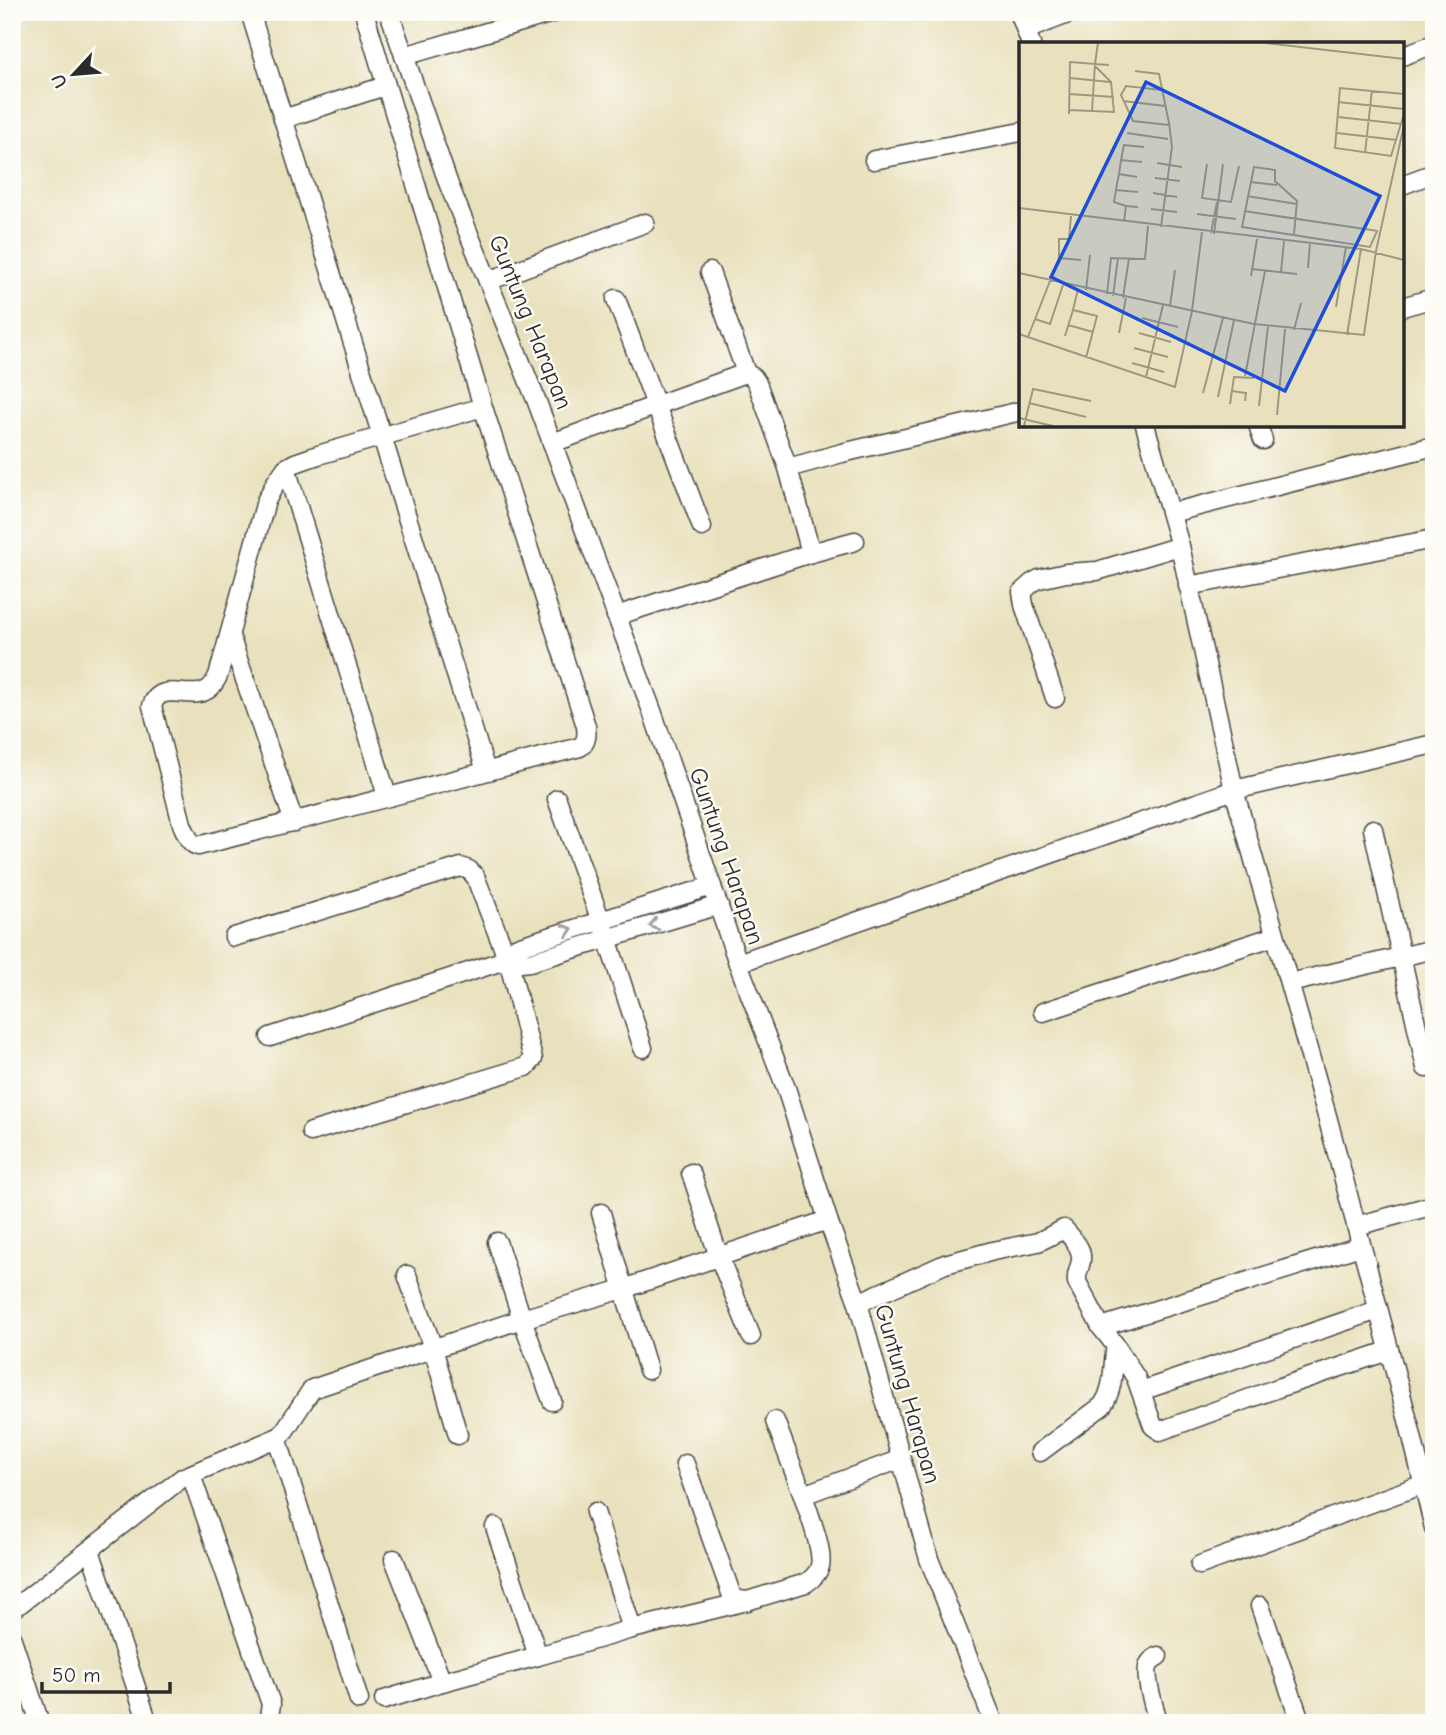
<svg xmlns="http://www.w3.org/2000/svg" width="1446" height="1735" font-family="'Comic Neue',sans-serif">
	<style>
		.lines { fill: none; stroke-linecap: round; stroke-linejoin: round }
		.minor-casing { stroke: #484641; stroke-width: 21 }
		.minor { stroke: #fff; stroke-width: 18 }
		.oneway { stroke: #a0a0a0 }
		.labels { text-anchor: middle; stroke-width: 5; stroke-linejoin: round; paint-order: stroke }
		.street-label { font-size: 24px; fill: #2b2b2b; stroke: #fdfcf7 }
		.inset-road { fill: none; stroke: #9d9883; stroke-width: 2 }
		.view { fill: #1d4ed8; fill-opacity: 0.15; stroke: #1d4ed8; stroke-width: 3.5 }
		.inset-edge { fill: none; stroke: #2b2b2b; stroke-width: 3.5 }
	</style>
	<rect width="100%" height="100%" fill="#fdfcf7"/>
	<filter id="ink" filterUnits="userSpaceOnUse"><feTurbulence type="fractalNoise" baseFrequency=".0143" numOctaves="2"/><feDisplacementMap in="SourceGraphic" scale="14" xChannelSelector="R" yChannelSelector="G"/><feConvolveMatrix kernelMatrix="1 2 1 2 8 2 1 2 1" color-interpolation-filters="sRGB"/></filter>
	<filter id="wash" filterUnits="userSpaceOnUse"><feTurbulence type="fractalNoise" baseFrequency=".00686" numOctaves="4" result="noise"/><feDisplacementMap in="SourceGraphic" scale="28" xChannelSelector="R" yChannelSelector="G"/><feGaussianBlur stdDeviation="1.57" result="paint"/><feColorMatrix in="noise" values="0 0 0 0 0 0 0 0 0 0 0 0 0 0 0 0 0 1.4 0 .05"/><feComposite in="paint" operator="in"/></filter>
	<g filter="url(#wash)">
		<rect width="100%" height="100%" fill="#e9e1bd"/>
	</g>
	<g filter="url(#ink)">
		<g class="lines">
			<g class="minor-casing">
				<g id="minor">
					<polyline points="250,12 486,771"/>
					<path d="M364,12L483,407L586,726C587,735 587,742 580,747C452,780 326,814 198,846C189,844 186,833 182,824L152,706C160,680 190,701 207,690C213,687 215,681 218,676L266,501L276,482L286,468L295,463L318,455L483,407"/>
					<polyline points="389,12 449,185 537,402 652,711 738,963 786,1088 828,1220 858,1303 929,1559 994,1723"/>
					<polyline points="1019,12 1031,44"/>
					<polyline points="1026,30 1073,12"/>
					<polyline points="404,56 556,12"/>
					<polyline points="1402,56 1434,44"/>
					<polyline points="283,119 385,86"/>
					<polyline points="874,160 1021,132"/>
					<polyline points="1402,185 1434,173"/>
					<polyline points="710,272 746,373 753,377 757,383 788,468 811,553"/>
					<polyline points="488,281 645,223"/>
					<polyline points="616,299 702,527"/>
					<polyline points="1402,307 1434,298"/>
					<polyline points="1145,425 1180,546 1234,790 1327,1116 1410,1428 1434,1528"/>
					<polyline points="1258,425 1263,440"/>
					<polyline points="552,443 746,373"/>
					<polyline points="286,468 387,796"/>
					<polyline points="788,468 842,453 1021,411"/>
					<polyline points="1171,513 1434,446"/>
					<polyline points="1188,586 1434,539"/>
					<polyline points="616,616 811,553 855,541"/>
					<polyline points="230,636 294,822"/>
					<polyline points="1055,698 1024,605 1022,592 1032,583 1039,579 1066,573 1097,571 1180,546"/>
					<polyline points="557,799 607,938 643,1048"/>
					<polyline points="1373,829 1426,1068"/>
					<polyline points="234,937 461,867 469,870 475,876 509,963 533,1059 526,1067 519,1069 311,1132"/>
					<polyline points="499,962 520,963 530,962 719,905"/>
					<polyline points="738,963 1234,790 1434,744"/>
					<polyline points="1290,983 1434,949"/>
					<polyline points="1043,1012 1275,936"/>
					<polyline points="270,1037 499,962 515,948 520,946 712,886"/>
					<polyline points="691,1173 719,1257 751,1336"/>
					<polyline points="601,1213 648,1370"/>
					<polyline points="1356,1226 1434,1205"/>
					<polyline points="497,1242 522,1319 552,1401"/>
					<polyline points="407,1275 433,1348 458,1435"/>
					<path d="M858,1303L945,1264L993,1251L1038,1242L1064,1229C1073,1239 1085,1250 1080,1265C1078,1273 1076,1274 1077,1282L1101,1327L1116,1346L1136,1378L1153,1426L1160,1431L1278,1388L1388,1351"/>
					<polyline points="1101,1327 1361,1246"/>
					<polyline points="1141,1391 1378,1310"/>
					<polyline points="775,1421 803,1495 901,1459"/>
					<polyline points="277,1438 359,1700"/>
					<path d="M1040,1452L1102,1406C1115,1389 1112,1366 1116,1346"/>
					<path d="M685,1464L732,1596L739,1600L747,1601L806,1583C812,1579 818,1574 820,1566C824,1550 808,1512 803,1495"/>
					<polyline points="191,1475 271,1704 268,1723"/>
					<polyline points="595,1512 632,1629 747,1601"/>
					<polyline points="495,1527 538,1656 632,1629"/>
					<polyline points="90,1550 148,1723"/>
					<polyline points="394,1559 442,1682 538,1656"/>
					<polyline points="1200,1565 1424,1484"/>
					<polyline points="1260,1606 1301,1723"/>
					<polyline points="12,1610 182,1478 281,1436 312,1389 522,1319 623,1289 828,1220"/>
					<polyline points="12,1639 40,1723"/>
					<path d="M1158,1656C1155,1658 1151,1660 1149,1664C1143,1673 1155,1712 1159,1723"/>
					<polyline points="384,1700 442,1682"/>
				</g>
			</g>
			<use href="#minor" class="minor"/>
		</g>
		<defs><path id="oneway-chevron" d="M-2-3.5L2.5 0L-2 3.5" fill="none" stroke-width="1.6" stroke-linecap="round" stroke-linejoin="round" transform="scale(1.75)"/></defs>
		<g class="oneway">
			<use href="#oneway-chevron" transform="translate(654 925) rotate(164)"/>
			<use href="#oneway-chevron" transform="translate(568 930) rotate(-18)"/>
		</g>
	</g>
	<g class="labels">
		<g class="street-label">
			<text transform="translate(531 322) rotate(68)" y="8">Guntung Harapan</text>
			<text transform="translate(727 856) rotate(71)" y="8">Guntung Harapan</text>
			<text transform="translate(908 1394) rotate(74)" y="8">Guntung Harapan</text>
		</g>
	</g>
	<g transform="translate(1019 42)">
		<rect width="385" height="385" fill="#e9e1bd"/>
		<path class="inset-road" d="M247,1L385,17M116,29L140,32L150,81L153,105L142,185M51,36L91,40M143,48L107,44L102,53L114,79L150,83M50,52L95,55M385,52L321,46L316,106L372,114L385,72M104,59L146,64M319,60L385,67M50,68L73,69L76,22L90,23M73,69L95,70L92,40L77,25M50,72L51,20L76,22L79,1M319,75L383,82M108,91L149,97M318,91L378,98M346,111L353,48M102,118L105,103L125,105M138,121L163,125M188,122L183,156L212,160L220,124M100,132L102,118L123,120M136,136L161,139M231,140L258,143M97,147L100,132L118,135M134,151L158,155M228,154L278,162M107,164L95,160L97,148L119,150M0,166L342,207L385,218M132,167L158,170M225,169L359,189M178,172L217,177M105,180L107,164L119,165M192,191L198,160M195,192L204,122M275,192L278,159L256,139V128L235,125L223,185L351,205L358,189M40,216L62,218M289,226L291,201M233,227L278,232M262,230L265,199M0,231L235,282L345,293L357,209L385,83M232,234L238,197M59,247L54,268L78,274L67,316M67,248L71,213M88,252L92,216L126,217L129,184M94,254L99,216M104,256L110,216M151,264L156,228M317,265L327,205M123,276L159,285M16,277L31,282L44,243M49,283L74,290M275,288L282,261M100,291L107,256M120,291L152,300M0,292L156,345L173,269L183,190M328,293L342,207M46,294L54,268M9,295L40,216V197H50L52,174M115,306L149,315M113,321L145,330M226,334L246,229M127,335L144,263M213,349L227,351L226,359M184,351L204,276M199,355L215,278M10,361L67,375M211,362L215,335L235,336M240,364L249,284M258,373L266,287M0,376L34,384M5,384L14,347L72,359"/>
		<path class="view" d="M127,40L361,154L266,349L32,235Z"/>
		<rect width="385" height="385" class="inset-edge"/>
	</g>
	<rect width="1446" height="1735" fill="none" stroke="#fdfcf7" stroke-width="42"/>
	<g transform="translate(74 74) rotate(244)" stroke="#fdfcf7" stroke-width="5" paint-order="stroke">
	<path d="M0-5L12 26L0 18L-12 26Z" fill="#2b2b2b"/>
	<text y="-10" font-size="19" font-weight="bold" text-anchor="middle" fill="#2b2b2b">U</text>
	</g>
	<path d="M42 1682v10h128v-10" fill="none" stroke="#2b2b2b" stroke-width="3.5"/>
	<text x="52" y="1682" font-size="21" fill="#2b2b2b" stroke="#fdfcf7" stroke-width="5" paint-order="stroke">50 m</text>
</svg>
